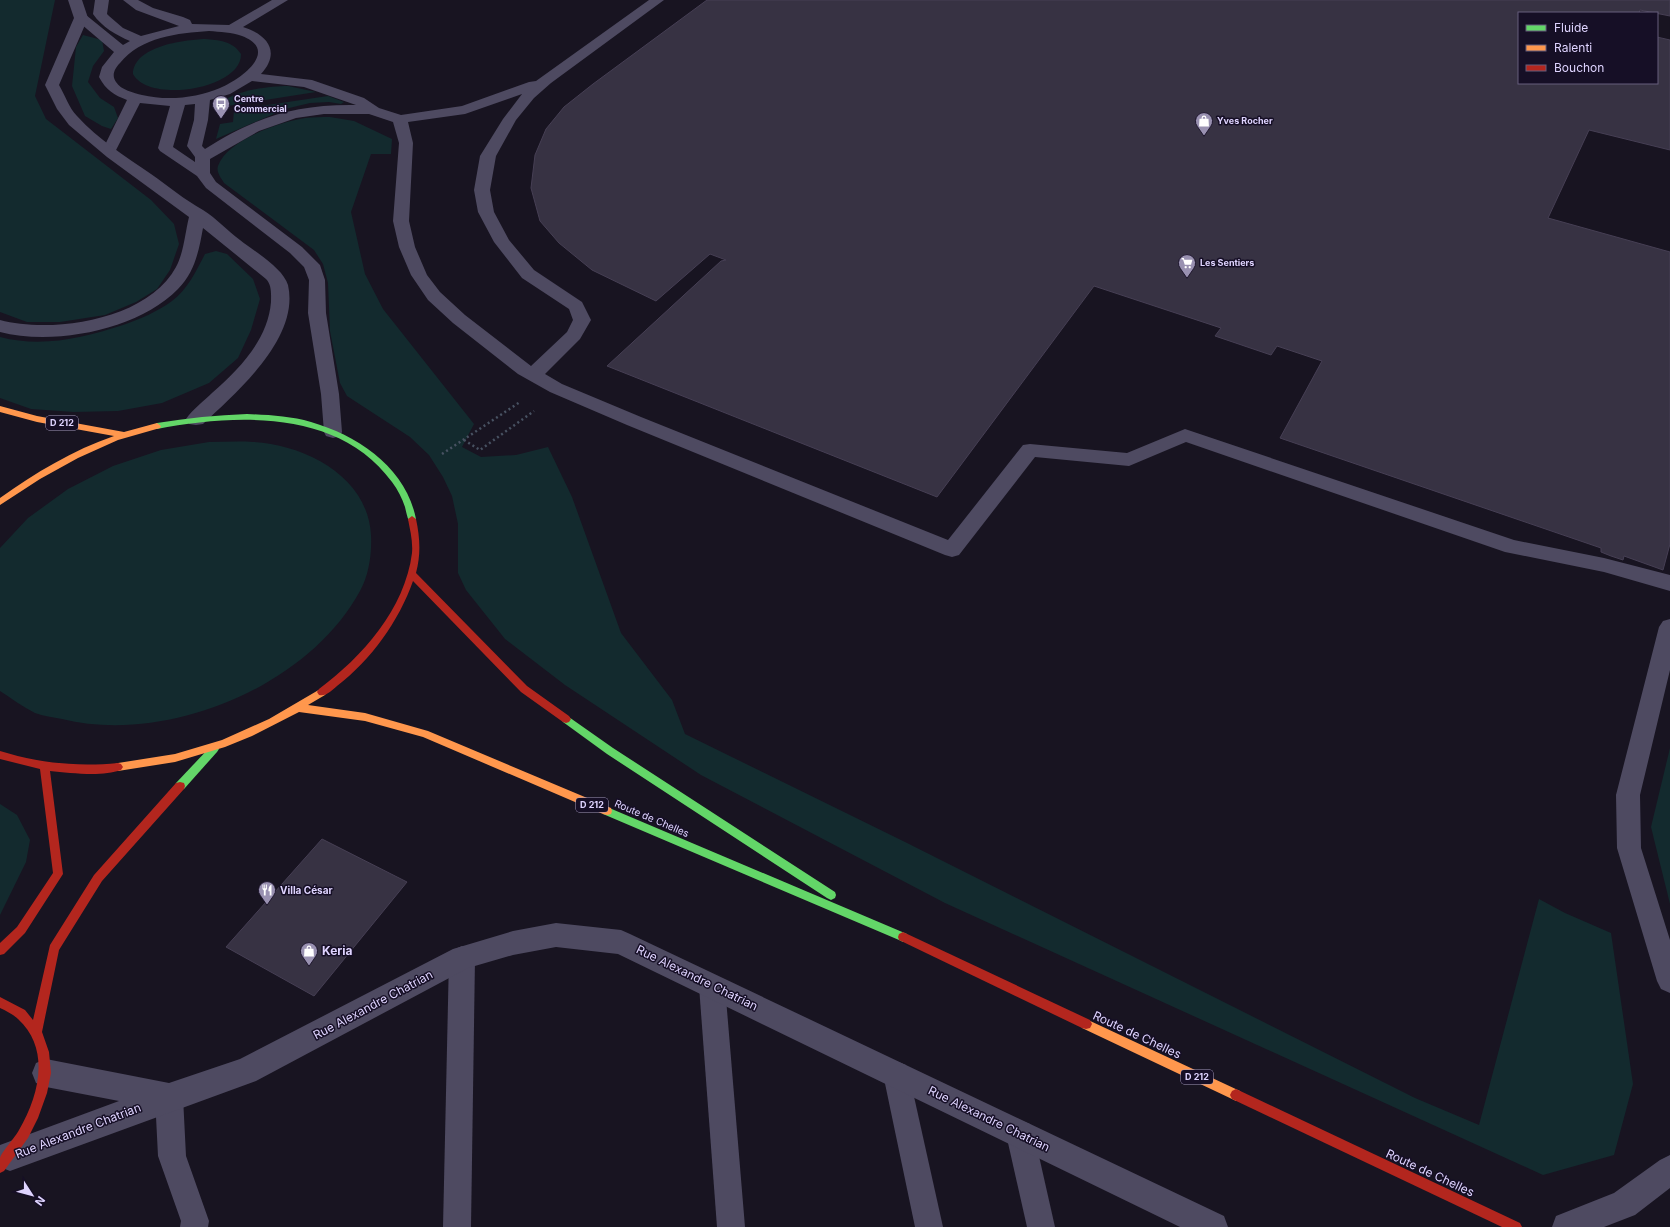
<svg xmlns="http://www.w3.org/2000/svg" width="1670" height="1227" font-family="Inter,sans-serif">
	<style>
		.green { fill: #132a2e }
		.building { fill: #373243; stroke: #463f54 }
		.lines { fill: none; stroke-linecap: round; stroke-linejoin: round }
		.path { stroke: #485262; stroke-width: 2.5; stroke-dasharray: 2 3; stroke-linecap: butt }
		.lane { fill: #4e4a61; fill-rule: evenodd }
		.street { fill: #4e4a61; fill-rule: evenodd }
		.fast { fill: #63d668; fill-rule: evenodd }
		.slow { fill: #ff974d; fill-rule: evenodd }
		.jam { fill: #b3261e; fill-rule: evenodd }
		.labels { text-anchor: middle; stroke-width: 3; stroke-linejoin: round; paint-order: stroke }
		.far-poi-label { font-size: 9px; font-weight: bold; fill: #dfd4ff; stroke: #160f26; text-anchor: start }
		.shield { fill: #160f26; stroke: #a399be; stroke-width: 1 }
		.shield-label { font-size: 9px; font-weight: bold; fill: #dfd4ff }
		.street-label { font-size: 10px; fill: #dfd4ff; stroke: #160f26 }
		.poi-label { font-size: 10px; font-weight: bold; fill: #dfd4ff; stroke: #160f26; text-anchor: start }
		.near-poi-label { font-size: 12px; font-weight: bold; fill: #dfd4ff; stroke: #160f26; text-anchor: start }
		.near-street-label { font-size: 12px; fill: #dfd4ff; stroke: #160f26 }
	</style>
	<rect width="100%" height="100%" fill="#181421"/>
	<g class="green">
		<polygon points="0,0 55,0 35,96 46,119 151,200 174,224 179,244 170,270 157,289 136,302 105,315 60,322 27,322 0,312"/>
		<polygon points="83,35 102,40 104,51 93,66 88,82 100,98 114,107 118,118 111,129 102,126 85,116 72,86 76,47"/>
		<path d="M205,39C218,40 233,41 241,54C242,89 149,104 133,74C134,46 183,40 205,39Z"/>
		<path d="M288,86L316,92L215,108C228,91 268,86 288,86Z"/>
		<polygon points="328,96 344,102 341,104 329,102 310,103 285,109 216,139 220,124 233,122 234,110"/>
		<path d="M330,117L354,121L392,139L391,154H371L351,212L365,274L383,309L474,424L462,447L481,457L516,455L548,447L572,497L621,633L672,700L685,734L905,842L1415,1098L1479,1125L1539,899L1565,913L1611,933L1633,1084L1614,1155L1543,1175L945,903L701,775L565,685L505,639L466,590L458,573V524L452,496L443,477L429,455L410,437L347,396L340,383L330,331L328,283L323,264L314,250L224,183C221,178 216,172 218,166C227,140 280,122 305,118C313,117 322,117 330,117Z"/>
		<path d="M216,251L227,254L253,279L260,299L251,330L238,358L209,383L162,403L118,411L74,412L31,409L0,398V337C42,348 83,338 123,325C140,319 157,312 172,301C188,289 196,271 205,254Z"/>
		<path d="M209,442C224,442 239,441 253,442C306,445 368,477 371,535C372,553 369,575 360,591C308,687 166,745 62,719C53,717 43,716 35,713C23,707 11,698 0,691V548L28,518L68,489L113,466L161,450Z"/>
		<polygon points="1670,748 1670,904 1651,827"/>
		<polygon points="0,804 17,815 30,840 26,862 0,915"/>
	</g>
	<g class="building">
		<polygon points="707,0 1670,0 1670,16 1640,10 1639,13 1519,13 1519,83 1657,83 1657,37 1670,40 1670,150 1589,130 1548,218 1670,252 1670,544 1663,570 1624,556 1623,560 1611,556 1601,552 1601,548 1280,438 1322,361 1277,346 1271,355 1215,336 1221,328 1094,286 937,497 607,366 721,261 726,260 710,254 656,301 592,270 559,243 540,221 531,188 535,155 546,129 564,107 593,84"/>
		<polygon points="322,839 407,882 314,996 226,947"/>
	</g>
	<g class="lines">
		<g class="path">
			<polyline points="464,440 480,450 534,411"/>
			<polyline points="442,454 520,402"/>
		</g>
		<g class="lane">
			<path d="M95,0H109L107,14L109,16L123,28L141,36L179,26L136,10L123,0H138L153,8L183,17L190,20L192,24L229,25L272,0H288L243,27C268,35 281,52 261,74L312,80L364,98L379,108L401,115L462,106L529,82L536,81L649,0H664L551,83L534,98L516,120L496,156L490,190L494,212L509,240L534,270L582,302L591,320L580,339L545,374L562,384L641,417L948,540L1023,445L1030,444L1127,453L1185,429L1514,540L1604,558L1670,575V591L1604,572L1505,552L1186,442L1129,466L1035,457L959,555L952,557L945,555L627,425L550,392L518,374L453,323L428,300L411,275L399,247L393,221L399,143L393,122L369,114H324L296,118L259,131L210,159V173L216,182L302,247L320,265L325,280L326,313L339,394L342,432L340,436L333,438L326,436L324,432L321,394L308,313L309,280L304,267L290,253L206,188L197,176L160,151L158,148L170,106L140,103L114,154H104L102,151L127,100C114,95 106,90 99,77L102,67L114,52L74,18L76,15H86L123,45L130,41C116,35 102,27 93,14ZM209,31C220,32 232,32 242,36C281,51 239,80 220,88C197,98 167,101 142,95C134,93 121,90 116,82C111,75 115,68 120,63C141,37 178,33 209,31ZM252,81L304,87L356,105C296,104 255,117 205,149L202,146L208,120L210,100L230,94ZM522,94L503,119L480,156L474,190L478,212L494,242L522,278L569,309L573,320L567,332L531,366L465,315L440,292L427,275L415,247L409,221L413,143L408,122L465,114ZM195,104L194,120L187,146L195,157V162L173,147L185,105Z"/>
			<polygon points="1670,619 1670,670 1640,795 1641,848 1670,940 1670,993 1661,989 1657,981 1617,848 1616,795 1659,627 1663,621"/>
			<polygon points="462,946 471,950 475,958 471,1227 443,1227 449,958 453,950"/>
			<polygon points="712,974 721,978 725,986 745,1227 717,1227 699,986 703,978"/>
			<polygon points="896,1061 906,1065 909,1074 943,1227 915,1227 883,1074 886,1065"/>
			<polygon points="169,1084 179,1088 183,1097 186,1156 209,1221 208,1227 180,1227 181,1221 158,1156 155,1097 159,1088"/>
			<polygon points="1020,1120 1030,1124 1034,1134 1055,1227 1027,1227 1006,1134 1010,1124"/>
		</g>
		<g class="street">
			<path d="M68,0H82L88,18L59,85C65,95 69,108 77,116C98,139 126,157 151,174C168,186 185,200 203,210C216,218 228,231 240,240C254,251 283,268 288,285C300,338 237,392 203,424L196,425L189,424L186,419C193,409 204,401 212,393C239,369 268,340 271,302C271,294 272,285 266,279L203,228C199,250 195,272 178,289C138,330 54,346 0,332V320C52,334 148,320 176,267C184,252 185,233 189,217L107,157L69,125L57,109L45,85L74,18Z"/>
			<polygon points="556,923 621,930 630,934 1224,1216 1228,1227 1180,1227 618,954 556,947 513,955 468,968 256,1081 10,1171 0,1167 0,1145 119,1101 46,1087 36,1083 32,1073 36,1063 46,1059 169,1083 240,1059 453,949 513,931"/>
			<polygon points="1670,1155 1670,1188 1635,1215 1604,1227 1552,1227 1556,1216 1614,1193 1660,1160"/>
		</g>
		<g class="fast">
			<path d="M247,414C269,415 290,416 311,422C359,436 406,468 416,519L415,521H409C407,517 406,511 405,507C402,498 398,490 392,482C339,409 236,414 157,429L153,426L157,423C187,418 217,415 247,414Z"/>
			<polygon points="566,715 613,748 835,892 836,895 835,898 831,900 827,898 607,754 563,722 561,719 563,716"/>
			<polygon points="214,745 217,746 219,749 217,752 184,789 180,790 176,789 175,786 176,783 211,746"/>
			<polygon points="607,807 907,934 908,937 907,940 903,942 899,940 603,814 602,811 603,808"/>
		</g>
		<g class="slow">
			<path d="M0,406L37,416L124,432L157,423L161,426L160,428L118,440L78,458L40,479L0,505V498C35,473 73,450 114,436L37,422L0,412Z"/>
			<polygon points="322,688 325,689 327,692 325,695 308,705 365,713 428,731 611,808 612,811 611,814 607,815 603,814 423,737 365,721 299,712 252,736 225,747 175,762 118,771 115,770 113,767 115,764 118,763 175,754 222,740 269,719"/>
			<polygon points="1086,1019 1240,1091 1242,1095 1240,1099 1236,1101 1232,1099 1082,1028 1080,1024 1082,1020"/>
		</g>
		<g class="jam">
			<path d="M412,516L416,519C420,538 421,554 416,573L527,686L569,716L571,719L569,722L566,723L563,722L521,692L413,581C399,621 371,660 337,686C332,690 326,697 319,695L317,692L319,689C362,657 405,609 412,553C413,541 410,530 408,519Z"/>
			<path d="M0,751C39,763 77,767 118,763L121,764L123,767L121,770C102,777 71,773 50,771L63,874L25,933L4,954L0,955V943L17,927L53,873L40,769L0,759Z"/>
			<path d="M180,782L184,783L185,786L184,789L102,881L59,950L42,1032L49,1052L51,1073L47,1093L38,1118L28,1138L4,1171L0,1173C0,1169 0,1162 0,1158C1,1153 16,1136 19,1130C39,1096 51,1049 18,1019C13,1014 6,1011 0,1008V997L25,1010L33,1020L50,945L94,875L176,783Z"/>
			<polygon points="903,932 1090,1020 1092,1024 1090,1028 1086,1029 1082,1028 899,940 898,937 899,934"/>
			<polygon points="1236,1089 1520,1223 1522,1227 1502,1227 1232,1099 1230,1095 1232,1091"/>
		</g>
	</g>
	<defs>
		<g id="bus-pin" transform="scale(0.9)"><path d="M0 17L-7.5 6A9.5 9.5 0 1 1 7.5 6Z" fill="#9991b1" stroke="#160f26"/><path d="M-5-6H5V4H4V6H2V4H-2V6H-4V4H-5ZM-3.5-4V0h7V-4ZM-3.5 1.2v1.5H-2V1.2ZM2 1.2v1.5H3.5V1.2Z" fill="#fff"/></g>
		<g id="shop-pin" transform="scale(0.9)"><path d="M0 17L-7.5 6A9.5 9.5 0 1 1 7.5 6Z" fill="#9991b1" stroke="#160f26"/><path d="M-5-2.5h2.3a2.7 3.5 0 0 1 5.4 0H5L5.5 6h-11ZM-1.5-2.5h3a1.5 2.3 0 0 0-3 0Z" fill="#fff"/></g>
		<g id="supermarket-pin" transform="scale(0.9)"><path d="M0 17L-7.5 6A9.5 9.5 0 1 1 7.5 6Z" fill="#9991b1" stroke="#160f26"/><path d="M-6-5.5h2.5l.6 2H6L4.5 2H-2.5L-4.4-4H-6ZM-1.5 3.2a1.3 1.3 0 1 0 .1 0ZM3 3.2a1.3 1.3 0 1 0 .1 0Z" fill="#fff"/></g>
		<g id="restaurant-pin" transform="scale(0.9)"><path d="M0 17L-7.5 6A9.5 9.5 0 1 1 7.5 6Z" fill="#9991b1" stroke="#160f26"/><path d="M-5-6h1v4h1v-4h1v4h1v-4h1v5L-1.5 .5V6h-2V.5L-5-1ZM5-6V6H3V1.5H1.5Q1.5-4 5-6Z" fill="#fff"/></g>
	</defs>
	<g fill-rule="evenodd">
		<use href="#bus-pin" x="221" y="104"/>
		<use href="#shop-pin" x="1204" y="121"/>
		<use href="#supermarket-pin" x="1187" y="263"/>
		<use href="#restaurant-pin" x="267" y="890"/>
		<use href="#shop-pin" x="309" y="951"/>
	</g>
	<g class="labels">
		<g class="far-poi-label">
			<text x="234" y="102">Centre<tspan x="234" dy="10">Commercial</tspan></text>
			<text x="1217" y="124">Yves Rocher</text>
			<text x="1200" y="266">Les Sentiers</text>
		</g>
		<g class="shield">
			<rect x="46" y="416" width="32" height="14" rx="3"/>
			<rect x="576" y="798" width="32" height="14" rx="3"/>
			<rect x="1181" y="1070" width="32" height="14" rx="3"/>
		</g>
		<g class="shield-label">
			<text x="62" y="426">D 212</text>
			<text x="592" y="808">D 212</text>
			<text x="1197" y="1080">D 212</text>
		</g>
		<g class="street-label">
			<text transform="translate(652 818) rotate(23)" y="4">Route de Chelles</text>
		</g>
		<g class="poi-label">
			<text x="280" y="894">Villa César</text>
		</g>
		<g class="near-poi-label">
			<text x="322" y="955">Keria</text>
		</g>
		<g class="near-street-label">
			<text transform="translate(697 978) rotate(26)" y="4">Rue Alexandre Chatrian</text>
			<text transform="translate(373 1005) rotate(-28)" y="4">Rue Alexandre Chatrian</text>
			<text transform="translate(1137 1035) rotate(25)" y="4">Route de Chelles</text>
			<text transform="translate(989 1119) rotate(26)" y="4">Rue Alexandre Chatrian</text>
			<text transform="translate(78 1131) rotate(-21)" y="4">Rue Alexandre Chatrian</text>
			<text transform="translate(1430 1173) rotate(25)" y="4">Route de Chelles</text>
		</g>
	</g>
	<rect x="1518" y="12" width="140" height="72" fill="#160f26" stroke="#665e7d"/>
	<rect x="1526" y="25" width="20" height="6" fill="#63d668" stroke="#665e7d"/>
	<text x="1554" y="32" font-size="12" fill="#dfd4ff">Fluide</text>
	<rect x="1526" y="45" width="20" height="6" fill="#ff974d" stroke="#665e7d"/>
	<text x="1554" y="52" font-size="12" fill="#dfd4ff">Ralenti</text>
	<rect x="1526" y="65" width="20" height="6" fill="#b3261e" stroke="#665e7d"/>
	<text x="1554" y="72" font-size="12" fill="#dfd4ff">Bouchon</text>
	<g transform="translate(32 1195) rotate(126)" stroke="#160f26" stroke-width="3" paint-order="stroke">
	<path d="M0-3L7 15L0 10L-7 15Z" fill="#dfd4ff"/>
	<text y="-6" font-size="11" font-weight="bold" text-anchor="middle" fill="#dfd4ff">N</text>
	</g>
</svg>
